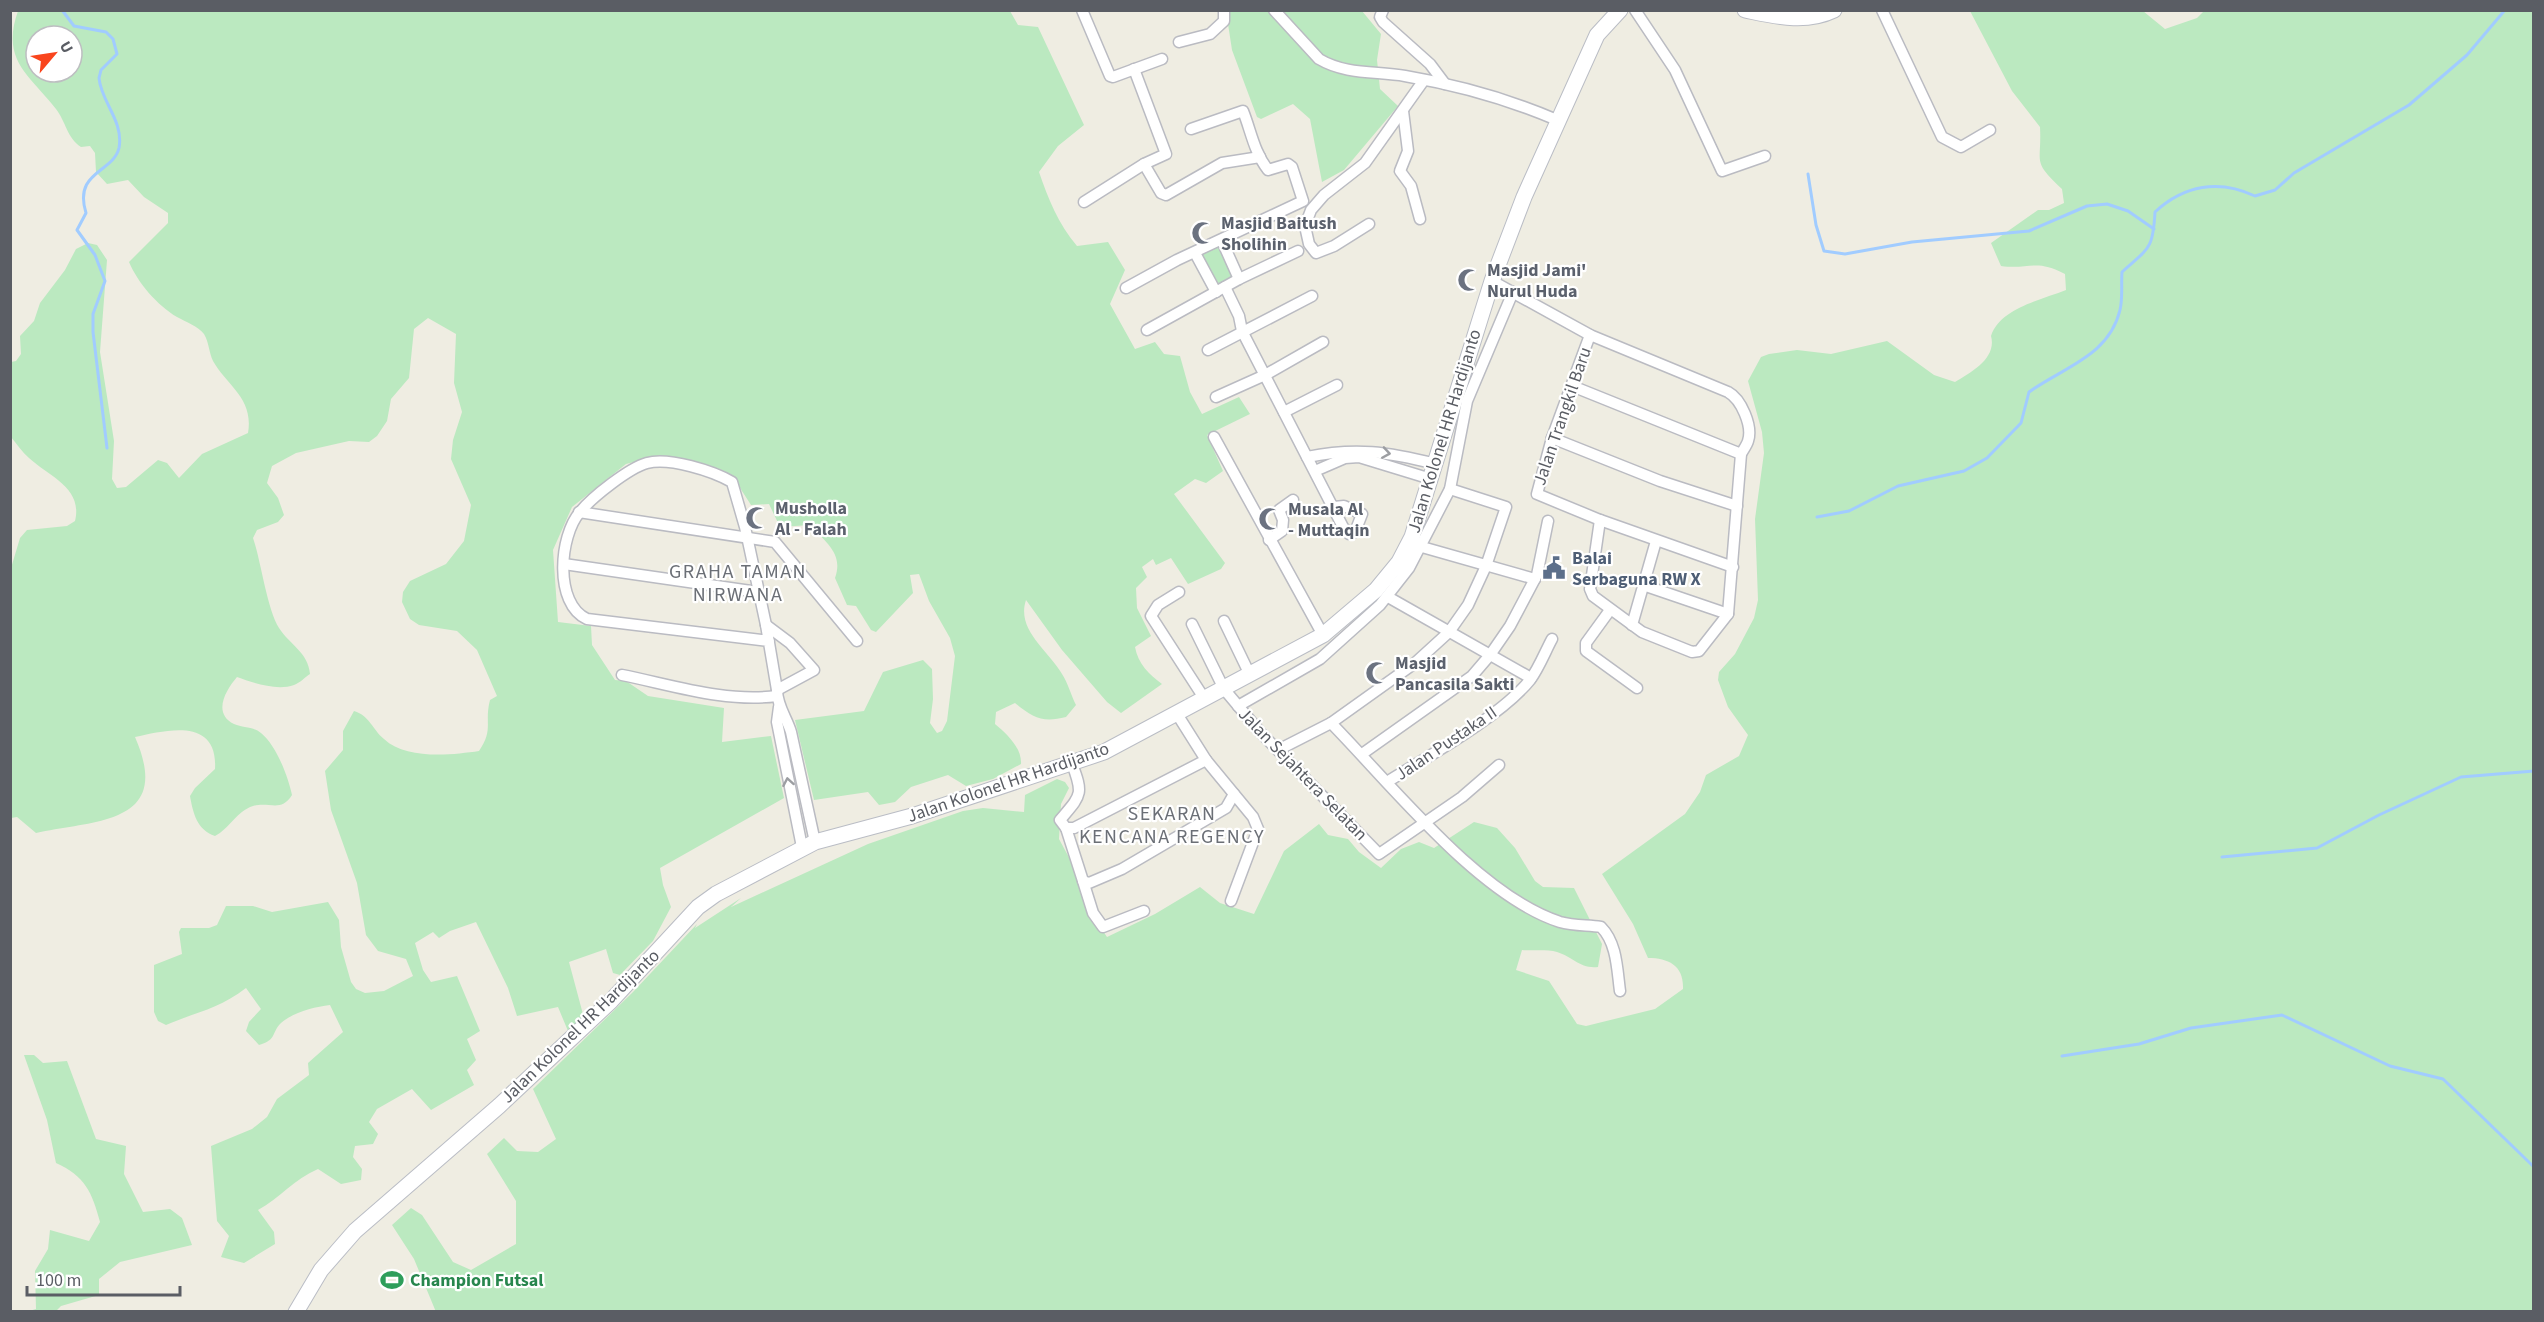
<svg xmlns="http://www.w3.org/2000/svg" width="2544" height="1322" font-family="'Source Sans 3',sans-serif">
	<style>
		.green { fill: #bbe9c0; fill-rule: evenodd }
		.lines { fill: none; stroke-linecap: round; stroke-linejoin: round }
		.stream { stroke: #a1ccff; stroke-width: 3 }
		.street-casing { stroke: #babbc2; stroke-width: 13 }
		.secondary-casing { stroke: #babdc5; stroke-width: 17 }
		.street { stroke: #fff; stroke-width: 10 }
		.secondary { stroke: #fff; stroke-width: 15 }
		.oneway { stroke: #9c9ea2 }
		.labels { text-anchor: middle; stroke-width: 4.5; stroke-linejoin: round; paint-order: stroke }
		.worship-label { font-size: 18px; font-weight: bold; fill: #5b616d; stroke: #fff; text-anchor: start }
		.street-label { font-size: 18px; fill: #5a5d64; stroke: #fff }
		.service-label { font-size: 18px; font-weight: bold; fill: #4e5e75; stroke: #fff; text-anchor: start }
		.leisure-label { font-size: 18px; font-weight: bold; fill: #27864d; stroke: #fff; text-anchor: start }
		.neighbourhood-label { font-size: 20px; letter-spacing: 1.5px; fill: #6b6f76; stroke: #fff }
	</style>
	<rect width="100%" height="100%" fill="#efede2"/>
	<g class="green">
		<path d="M2205,10L2533,11V1311L436,1312L414,1259L392,1225L411,1208L422,1215L453,1262L471,1270L516,1244V1201L487,1154L504,1138L517,1151L538,1152L556,1139L533,1089L633,992L697,924L695,928L741,898L731,907L868,844L963,811L983,808L1024,812L1025,795L1057,779L1065,782L1069,788L1061,804L1059,839L1085,887L1091,913L1107,937L1155,914L1200,887L1220,903L1254,914L1284,851L1319,824L1328,835L1348,839L1359,852L1381,868L1401,849L1419,842L1434,848L1474,822L1497,828L1515,848L1535,881L1543,887L1574,888L1602,944L1598,967C1580,969 1573,957 1557,952C1547,949 1533,951 1522,950L1516,970L1549,981L1577,1024L1586,1026L1655,1009L1683,989C1684,966 1669,958 1648,958L1633,924L1602,874L1685,814L1700,792L1706,775L1739,756L1748,735L1728,707L1718,680L1719,672L1735,654L1754,618L1758,600L1755,519L1764,453L1762,432L1748,381L1761,357L1769,354L1797,350L1831,354L1887,341L1934,375L1955,382C1972,372 1997,358 1991,336C2000,308 2041,300 2066,290L2065,274C2035,258 2030,270 2001,266L1991,243L2038,210H2049L2064,203L2062,189C2031,160 2042,164 2040,127L2012,91L1970,11H2143L2165,29L2197,18Z"/>
		<path d="M18,11H1010L1018,25L1038,27L1084,125L1058,146L1039,172C1048,198 1058,224 1077,246L1108,242L1125,270L1110,304L1135,349L1155,342L1164,354L1180,356L1190,392L1202,414L1239,397L1250,414L1207,435L1223,471L1206,483L1195,479L1174,494L1225,563L1221,569L1188,584L1171,558L1156,565L1153,559L1142,567L1147,577L1136,588L1137,608L1151,636L1135,647C1138,664 1149,674 1162,684L1121,713L1107,702L1062,650L1026,600C1016,630 1048,650 1062,674C1068,683 1071,695 1076,705L1066,717C1043,723 1033,718 1015,703L996,712L995,724C1007,734 1022,748 1021,764L993,779L966,786L948,775L911,787L895,802L879,805L868,792L814,800L795,720L864,711L883,672L923,660L932,669L933,699L930,723L937,733L942,731L947,721L955,656L950,638L929,601L919,574L910,575L913,593L876,632L871,630L856,606L847,605L835,578C844,553 825,542 810,525L780,527L769,504L751,505L733,477L650,458L626,464L572,507L553,550L558,622L591,626L592,645L615,680L626,681L648,696L724,708L722,742L771,736L784,798L660,868L663,885L671,907L653,941L620,975L613,973L606,949L569,962L584,1018L568,1031L558,1007L517,1016L508,988L476,922L450,931L439,938L433,932L415,943L423,970L431,982L457,976L480,1031L467,1039L476,1060L467,1070L474,1085L431,1110L412,1089L377,1109L369,1122L378,1134L373,1144L355,1146L353,1157L362,1169L361,1180L341,1184L318,1169C294,1179 280,1198 258,1210L274,1232L275,1244L244,1263L221,1257L229,1236L217,1221L211,1146L252,1129L267,1117L277,1099L309,1075L308,1063L343,1032L330,1005C314,1007 294,1012 281,1023C271,1033 277,1040 259,1045L246,1031L249,1022L261,1009L246,988C219,1009 196,1012 166,1025L158,1021L154,1012V965L182,954L179,932L181,928H209L217,925L226,906H253L272,912L328,902L339,920L341,947L351,982L356,989L365,993L384,991L413,976L406,959L378,951L366,935L357,883L331,810L325,771L343,750V731L354,711C370,716 372,729 384,739C406,760 452,755 479,751C494,729 484,723 490,700L497,696L477,650L457,631L419,625L410,619L402,602L403,592L410,581L446,564L464,541L471,505L451,459L453,440L462,412L454,383L456,334L428,318L414,329L409,378L391,399L387,421L377,436L369,442L349,441L296,453L272,466L267,483L278,498L284,515L278,522L257,530L253,538C261,561 267,609 279,628C290,645 308,652 310,674C305,677 300,683 294,685C277,691 253,683 237,677C226,690 212,713 234,724C243,728 252,726 261,733C276,745 288,776 292,795C281,813 269,801 253,806C237,811 229,829 215,836C197,830 193,813 190,796L195,788L215,769C218,717 167,730 135,737C173,824 98,820 36,833L17,817L11,818V568L20,538L27,530L67,526L75,521C83,488 50,477 29,458C22,452 17,444 11,437V362L16,361L21,354L20,336L34,321L40,303L65,270L76,249L88,243L97,245L107,260L100,352L114,441L112,479L117,488L126,487L158,460L167,463L179,478L202,454L248,433C254,398 227,386 213,361C209,353 209,342 204,334C198,326 186,322 177,317C157,305 138,283 129,262L168,223V213L144,197L128,180L107,184L96,172L95,153L90,146L81,147C67,138 66,122 56,109C31,76 0,61 18,11ZM36,36H72V72H36Z"/>
		<polygon points="1226,11 1362,11 1381,34 1377,60 1380,89 1398,106 1344,170 1322,182 1310,119 1293,104 1261,119 1257,117 1232,50"/>
		<polygon points="1218,247 1234,278 1217,286 1201,255"/>
		<path d="M24,1055H34L43,1063L67,1061L96,1139L126,1146L124,1174L143,1212L170,1209L182,1218L192,1245L120,1262L99,1279V1295L61,1306L56,1311H29L36,1309L35,1271L48,1249L50,1230L89,1241L100,1222C92,1192 85,1176 56,1163L47,1120Z"/>
	</g>
	<g class="lines">
		<g class="stream">
			<path d="M62,10L74,26L106,32L113,39L117,54L101,70L99,78C101,102 124,121 119,148C113,173 73,171 86,213L77,230L95,255L105,281L93,314V332L107,448"/>
			<polyline points="1808,174 1816,225 1824,251 1845,254 1912,242 2029,231 2087,206 2107,204 2128,211 2154,229"/>
			<path d="M1817,517L1849,511L1898,486L1964,471L1987,458L2021,423L2029,392C2064,367 2109,356 2120,310C2123,298 2121,284 2122,272C2148,248 2153,251 2155,212C2184,185 2219,179 2255,196L2275,190L2294,173L2409,105L2467,55L2505,10"/>
			<polyline points="2222,857 2317,848 2379,815 2461,777 2534,771"/>
			<polyline points="2062,1056 2139,1044 2191,1028 2282,1015 2390,1066 2443,1079 2534,1167"/>
		</g>
		<g class="street-casing">
			<g id="street">
				<polyline points="1082,10 1110,76 1113,77 1162,59"/>
				<path d="M1274,10L1319,59C1346,75 1376,71 1405,76C1458,85 1508,99 1557,120"/>
				<polyline points="1383,10 1380,17 1383,22 1430,64 1445,84"/>
				<polyline points="1635,10 1675,70 1722,171 1765,156"/>
				<polyline points="1882,10 1942,137 1961,147 1990,130"/>
				<polyline points="1179,42 1210,34 1224,21 1224,10"/>
				<polyline points="1403,111 1408,151 1400,171 1411,186 1420,219"/>
				<polyline points="1144,164 1161,193 1166,195 1222,163 1260,157"/>
				<polyline points="1084,202 1144,164 1166,154 1134,69"/>
				<polyline points="1369,224 1334,246 1316,253 1309,244 1305,226 1311,210 1324,195 1365,163 1424,80"/>
				<polyline points="1222,241 1239,279"/>
				<polyline points="1195,253 1216,292"/>
				<path d="M1492,281L1590,335L1728,392C1741,399 1753,426 1748,441C1747,445 1743,450 1741,454L1728,614L1699,651L1692,652L1642,632L1593,596L1590,589L1600,520"/>
				<polyline points="1225,287 1239,316 1242,331 1343,527 1349,534 1355,532 1362,514 1344,506 1334,507"/>
				<path d="M1126,288L1177,260L1303,201L1292,167L1288,164L1268,170C1254,152 1251,131 1243,111L1191,129"/>
				<polyline points="1147,330 1239,279 1298,251"/>
				<polyline points="1590,335 1552,438 1537,494 1600,520 1733,567"/>
				<polyline points="1208,350 1312,296"/>
				<polyline points="1572,386 1741,454"/>
				<polyline points="1216,397 1265,375 1323,342"/>
				<polyline points="1284,412 1337,385"/>
				<polyline points="1214,437 1323,635"/>
				<polyline points="1552,438 1660,481 1737,506"/>
				<path d="M1307,457C1356,447 1388,452 1436,464"/>
				<polyline points="1315,471 1345,458 1359,457 1431,479"/>
				<polyline points="579,512 775,542 857,641"/>
				<polyline points="1269,540 1282,531 1283,520 1279,510 1293,500"/>
				<polyline points="1422,547 1535,579"/>
				<polyline points="564,564 758,592"/>
				<polyline points="1643,585 1728,614"/>
				<polyline points="1179,592 1158,605 1151,616 1204,698"/>
				<polyline points="1388,597 1531,678"/>
				<polyline points="1610,610 1586,643 1586,651 1637,688"/>
				<polyline points="1224,621 1250,675"/>
				<polyline points="1192,624 1224,689 1260,732 1379,854 1462,797 1499,765"/>
				<polyline points="766,625 790,643 814,670 777,690"/>
				<polyline points="1632,625 1656,541"/>
				<path d="M769,641L587,619C554,604 559,536 580,512C592,497 629,468 647,463C669,457 713,471 732,482L745,527L766,625L777,690C777,706 787,718 791,732L815,842"/>
				<path d="M622,675C672,685 726,703 777,696"/>
				<polyline points="1238,706 1320,659 1380,605 1409,568 1450,489 1467,401 1513,292"/>
				<polyline points="779,707 777,722 802,847"/>
				<path d="M1331,723C1391,784 1479,896 1560,922C1574,926 1587,925 1601,927C1617,943 1617,969 1620,991"/>
				<polyline points="1278,750 1331,723 1415,663 1449,632 1468,605 1486,566 1506,507 1450,489"/>
				<polyline points="1362,754 1472,676 1490,655 1510,626 1537,575 1548,521"/>
				<polyline points="1206,760 1253,817 1258,829 1231,901"/>
				<path d="M1072,764C1084,795 1081,795 1060,820L1066,828H1074L1206,760L1177,714"/>
				<path d="M1387,782C1427,757 1501,716 1530,680C1539,668 1545,652 1552,639"/>
				<polyline points="1066,828 1083,881 1089,883 1122,869 1226,808 1234,794"/>
				<polyline points="1083,881 1093,913 1103,927 1144,911"/>
			</g>
		</g>
		<g class="secondary-casing">
			<g id="secondary">
				<path d="M1745,10C1775,16 1805,24 1834,10"/>
				<polyline points="296,1312 321,1270 355,1231 499,1106 611,1001 698,907 716,894 815,842 912,816 1104,752 1323,635 1376,590 1399,562 1412,537 1492,281 1524,197 1597,35 1620,10"/>
			</g>
		</g>
		<use href="#street" class="street"/>
		<use href="#secondary" class="secondary"/>
	</g>
	<defs><path id="oneway-chevron" d="M-2-3.5L2.5 0L-2 3.5" fill="none" stroke-width="1.6" stroke-linecap="round" stroke-linejoin="round" transform="scale(1.5)"/></defs>
	<g class="oneway">
		<use href="#oneway-chevron" transform="translate(1386 453) rotate(9)"/>
		<use href="#oneway-chevron" transform="translate(788 782) rotate(-100)"/>
	</g>
	<defs>
		<g id="mosque-bare" transform="scale(1.8)"><path d="M3.5-4.9A6 6 0 1 0 3.5 4.9A5 5 0 1 1 3.5-4.9Z" fill="#6b7280" stroke="#fff" stroke-width="2.5" paint-order="stroke"/></g>
		<g id="civic-bare" transform="scale(1.8)"><path d="M-.6-6.5H3V-4.5H.6V-3L4-1V1h2V6H-6V1h2V-1L-.6-3ZM-1.2 2.5V6h2.4V2.5Z" fill="#5c6f8a" stroke="#fff" stroke-width="2.5" paint-order="stroke"/></g>
		<g id="stadium-bare" transform="scale(1.8)"><path d="M0-5a6.5 5 0 1 0 0 10a6.5 5 0 1 0 0-10ZM-3.5-1.8h7v3.6h-7Z" fill="#2e9e5b" stroke="#fff" stroke-width="2.5" paint-order="stroke"/></g>
	</defs>
	<g fill-rule="evenodd">
		<use href="#mosque-bare" x="1203" y="233"/>
		<use href="#mosque-bare" x="1469" y="280"/>
		<use href="#mosque-bare" x="757" y="518"/>
		<use href="#mosque-bare" x="1270" y="519"/>
		<use href="#civic-bare" x="1554" y="568"/>
		<use href="#mosque-bare" x="1377" y="673"/>
		<use href="#stadium-bare" x="392" y="1280"/>
	</g>
	<g class="labels">
		<g class="worship-label">
			<text x="1221" y="229">Masjid Baitush<tspan x="1221" dy="21">Sholihin</tspan></text>
			<text x="1487" y="276">Masjid Jami'<tspan x="1487" dy="21">Nurul Huda</tspan></text>
			<text x="775" y="514">Musholla<tspan x="775" dy="21">Al - Falah</tspan></text>
			<text x="1288" y="515">Musala Al<tspan x="1288" dy="21">- Muttaqin</tspan></text>
			<text x="1395" y="669">Masjid<tspan x="1395" dy="21">Pancasila Sakti</tspan></text>
		</g>
		<g class="street-label">
			<text transform="translate(1562 416) rotate(-71)" y="6">Jalan Trangkil Baru</text>
			<text transform="translate(1444 431) rotate(-73)" y="6">Jalan Kolonel HR Hardijanto</text>
			<text transform="translate(1446 743) rotate(-34)" y="6">Jalan Pustaka II</text>
			<text transform="translate(1303 774) rotate(46)" y="6">Jalan Sejahtera Selatan</text>
			<text transform="translate(1008 782) rotate(-19)" y="6">Jalan Kolonel HR Hardijanto</text>
			<text transform="translate(580 1026) rotate(-44)" y="6">Jalan Kolonel HR Hardijanto</text>
		</g>
		<g class="service-label">
			<text x="1572" y="564">Balai<tspan x="1572" dy="21">Serbaguna RW X</tspan></text>
		</g>
		<g class="leisure-label">
			<text x="410" y="1286">Champion Futsal</text>
		</g>
		<g class="neighbourhood-label">
			<text x="738" y="578">GRAHA TAMAN<tspan x="738" dy="23">NIRWANA</tspan></text>
			<text x="1172" y="820">SEKARAN<tspan x="1172" dy="23">KENCANA REGENCY</tspan></text>
		</g>
	</g>
	<rect width="2544" height="1322" fill="none" stroke="#5a5d64" stroke-width="24"/>
	<g transform="translate(54 54) rotate(61)"><circle r="28" fill="#ffffff" stroke="#bdbec1" stroke-width="1.5"/>
	<path d="M0-4.5L10 22L0 15L-10 22Z" fill="#f9451d"/>
	<text y="-9" font-size="16" font-weight="bold" text-anchor="middle" fill="#5a5d64">U</text>
	</g>
	<path d="M27 1286v9h153v-9" fill="none" stroke="#5a5d64" stroke-width="3"/>
	<text x="36" y="1286" font-size="18" fill="#5a5d64" stroke="#ffffff" stroke-width="4.5" paint-order="stroke">100 m</text>
</svg>
